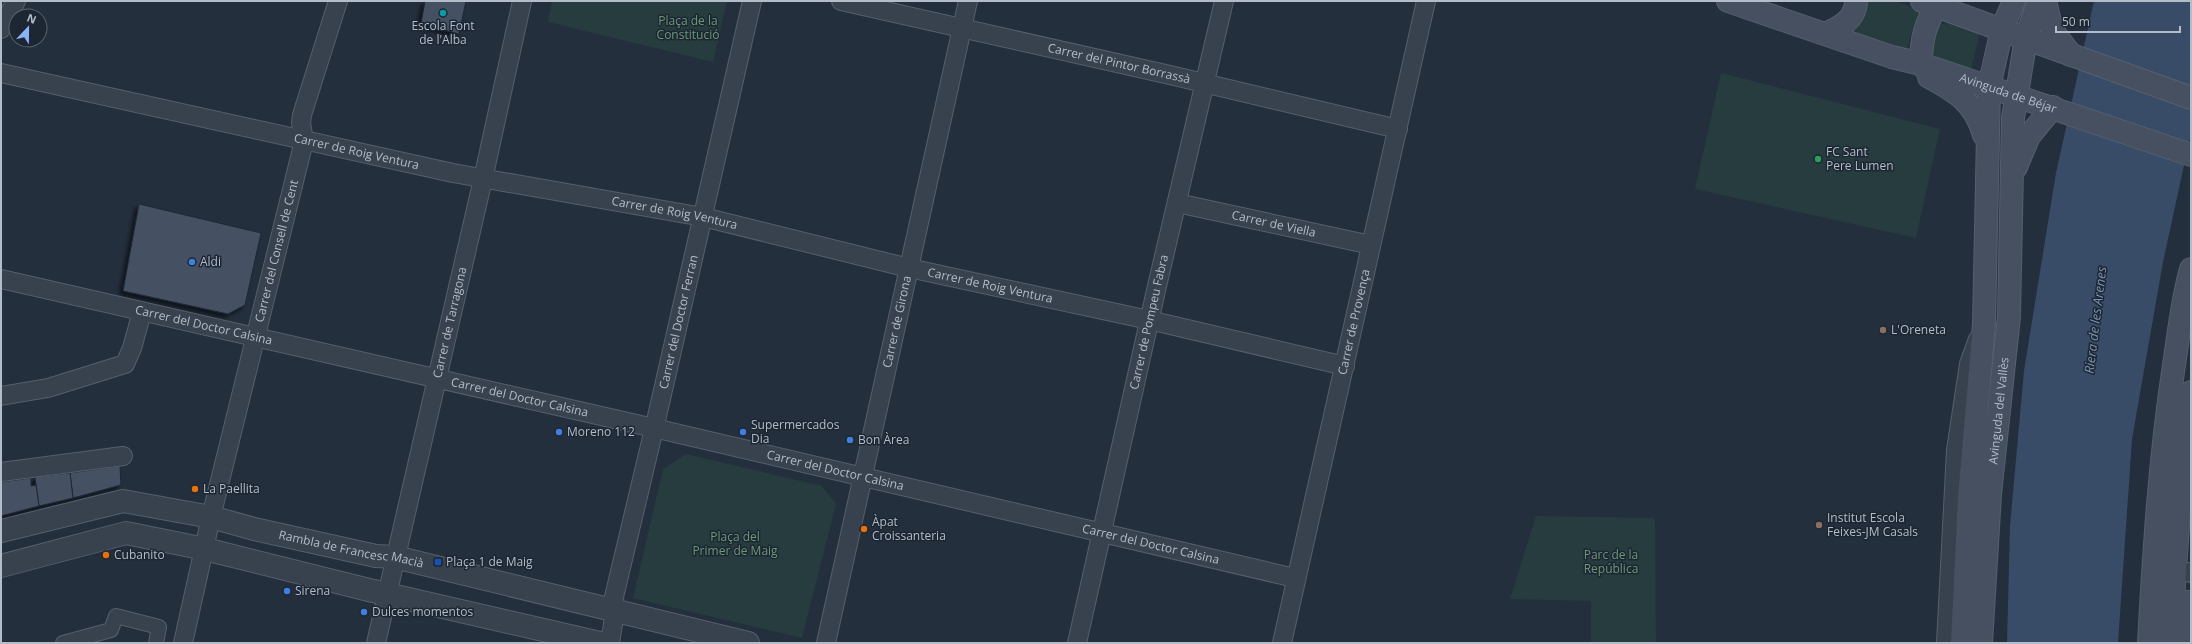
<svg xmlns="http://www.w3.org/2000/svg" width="2192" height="644" font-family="'Open Sans',sans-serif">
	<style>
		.green { fill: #263c3f }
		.water { fill: #394c67 }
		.building { fill: #455162; stroke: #1f2835; filter: url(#shadow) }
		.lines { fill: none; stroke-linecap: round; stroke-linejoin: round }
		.pedestrian-casing { stroke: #565f6c; stroke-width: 16 }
		.minor-casing { stroke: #565f6c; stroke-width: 20 }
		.tertiary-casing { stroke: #565f6c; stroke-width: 24 }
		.secondary-casing { stroke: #565f6c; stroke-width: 24 }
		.pedestrian { stroke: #38414e; stroke-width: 14 }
		.minor { stroke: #38414e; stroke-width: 18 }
		.tertiary { stroke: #38414e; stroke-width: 22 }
		.secondary { stroke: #465061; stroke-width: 22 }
		.culture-dot { fill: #0f9aa8; stroke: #1d2633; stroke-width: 1.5 }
		.leisure-dot { fill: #2e9e5b; stroke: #1d2633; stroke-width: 1.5 }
		.shop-dot { fill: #3f7fe0; stroke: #1d2633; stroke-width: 1.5 }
		.education-dot { fill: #8d6e63; stroke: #1d2633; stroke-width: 1.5 }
		.food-dot { fill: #e8710a; stroke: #1d2633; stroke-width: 1.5 }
		.transit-dot { fill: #1a4fb4; stroke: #1d2633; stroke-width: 1.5 }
		.labels { text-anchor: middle; stroke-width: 3; stroke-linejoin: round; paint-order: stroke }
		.park-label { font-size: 12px; fill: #6b9a76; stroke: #1d2633 }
		.poi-label { font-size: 12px; fill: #b4bcc9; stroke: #1d2633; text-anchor: start }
		.street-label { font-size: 12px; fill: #b4bcc9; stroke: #1d2633 }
		.water-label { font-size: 13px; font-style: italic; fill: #7c92b1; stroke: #1d2633 }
	</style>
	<defs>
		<filter id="shadow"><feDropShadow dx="-3.5" dy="3.5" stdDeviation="2" flood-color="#0009"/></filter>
	</defs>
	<rect width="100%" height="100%" fill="#242f3e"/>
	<g class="green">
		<polygon points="552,1 727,1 713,62 548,22"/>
		<polygon points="1864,1 1896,1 1922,11 1914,25 1907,49 1848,30"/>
		<polygon points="1947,22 1980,32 1971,70 1940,62 1931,50 1936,27"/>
		<polygon points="1721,73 1940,129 1916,238 1695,189"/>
		<polygon points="686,454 822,486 836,504 802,638 633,598 663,469"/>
		<polygon points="1536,516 1655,518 1656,643 1591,643 1591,601 1510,599"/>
	</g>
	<polygon class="water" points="2094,1 2191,1 2191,133 2163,262 2132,439 2118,643 2007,643 2010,526 2024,371 2056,173"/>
	<g class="building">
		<polygon points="425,1 466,1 459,34 421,24"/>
		<polygon points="139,204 261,233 245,305 228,314 123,291"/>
		<polygon points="120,466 121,485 73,498 70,473"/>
		<polygon points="70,473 73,498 39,506 35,477"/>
		<polygon points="31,478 31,486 36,485 39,506 1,516 1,482"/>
	</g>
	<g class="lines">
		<g class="pedestrian-casing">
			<polyline id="pedestrian" points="63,643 111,630 116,616 159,627 156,643"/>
		</g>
		<g class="minor-casing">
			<g id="minor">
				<path id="s1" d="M841,1L1170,75L1398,129"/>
				<polyline points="1,29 16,1"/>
				<path id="s2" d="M1,73L453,173L703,217L909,268L1149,320L1345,366"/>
				<path id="s3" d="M1177,203L1371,245"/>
				<path id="s4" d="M1,279L654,428L1295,578"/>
				<polyline points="1,396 48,388 125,364 132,348 142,312"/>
				<polyline points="1,472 123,456"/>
				<polyline points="2188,572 2191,573"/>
				<path id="s5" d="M183,643L211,517L304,141L301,123L302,115L338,1"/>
				<path id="s6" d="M376,643L483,179L522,1"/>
				<path id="s7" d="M610,643L615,611L614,597L658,412L752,1"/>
				<path id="s8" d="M826,643L968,1"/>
				<path id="s9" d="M1077,643L1157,286L1224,1"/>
				<path id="s10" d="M1282,643L1426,1"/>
				<polyline points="1946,643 1956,450 1969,364 1978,339"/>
			</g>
		</g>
		<g class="tertiary-casing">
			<g id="tertiary">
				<path id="s11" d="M1,531L123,501L211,517L254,529L376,556L395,557L748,643"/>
				<polyline points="1,566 126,533 205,549 369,590 600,643"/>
			</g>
		</g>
		<g class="secondary-casing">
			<g id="secondary">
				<path id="s12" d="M1728,1L1892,57L1921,64L2191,155"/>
				<polyline points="1922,1 2191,98"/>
				<polyline points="2045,1 2052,30 2071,55"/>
				<path d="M1825,34C1840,28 1856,19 1856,1"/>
				<path d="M1931,75L1921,64C1921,41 1925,19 1942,1"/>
				<path d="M1929,77C1957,92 1975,103 1984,135"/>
				<polyline points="2016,167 2029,136 2053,107"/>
				<polyline points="1962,643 1969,498 1984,324 1989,87 2002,29 2014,1"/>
				<path id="s13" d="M1981,643L1990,494L2009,317L2013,118L2026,38L2039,1"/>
				<path d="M2149,643C2154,550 2160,457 2174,365C2179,333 2182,300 2191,269"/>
				<polyline points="2170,643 2180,496 2191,392"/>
				<polyline points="2186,643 2187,602"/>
			</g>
		</g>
		<use href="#pedestrian" class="pedestrian"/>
		<use href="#minor" class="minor"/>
		<use href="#tertiary" class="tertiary"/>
		<use href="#secondary" class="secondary"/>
	</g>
	<circle class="culture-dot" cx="443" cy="13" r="4"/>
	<circle class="leisure-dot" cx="1818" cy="159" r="4"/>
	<g class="shop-dot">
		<circle cx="192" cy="262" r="4"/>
		<circle cx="559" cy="432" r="4"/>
		<circle cx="743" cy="432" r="4"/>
		<circle cx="850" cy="440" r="4"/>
		<circle cx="287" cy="591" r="4"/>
		<circle cx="364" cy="612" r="4"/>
	</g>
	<g class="education-dot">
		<circle cx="1883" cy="330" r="4"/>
		<circle cx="1819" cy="525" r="4"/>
	</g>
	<g class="food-dot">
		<circle cx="195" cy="489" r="4"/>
		<circle cx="864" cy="529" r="4"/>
		<circle cx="106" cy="555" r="4"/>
	</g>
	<rect class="transit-dot" x="434" y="558" width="8" height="8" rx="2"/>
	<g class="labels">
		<g class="park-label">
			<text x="688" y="25">Plaça de la<tspan x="688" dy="14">Constitució</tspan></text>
			<text x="735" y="541">Plaça del<tspan x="735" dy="14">Primer de Maig</tspan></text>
			<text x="1611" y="559">Parc de la<tspan x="1611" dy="14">República</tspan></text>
		</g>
		<g class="poi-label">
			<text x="443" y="30" text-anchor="middle">Escola Font<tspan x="443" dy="14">de l'Alba</tspan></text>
			<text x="1826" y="156">FC Sant<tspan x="1826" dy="14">Pere Lumen</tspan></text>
			<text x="200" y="266">Aldi</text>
			<text x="1891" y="334">L'Oreneta</text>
			<text x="751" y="429">Supermercados<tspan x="751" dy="14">Dia</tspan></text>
			<text x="567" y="436">Moreno 112</text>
			<text x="858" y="444">Bon Àrea</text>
			<text x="203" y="493">La Paellita</text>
			<text x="1827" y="522">Institut Escola<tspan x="1827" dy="14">Feixes-JM Casals</tspan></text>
			<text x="872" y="526">Àpat<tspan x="872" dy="14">Croissanteria</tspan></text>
			<text x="114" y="559">Cubanito</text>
			<text x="446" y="566">Plaça 1 de Maig</text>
			<text x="295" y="595">Sirena</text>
			<text x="372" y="616">Dulces momentos</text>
		</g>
		<g class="street-label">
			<text dy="4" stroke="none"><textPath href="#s1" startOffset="285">Carrer del Pintor Borrassà</textPath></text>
			<text dy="4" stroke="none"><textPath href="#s12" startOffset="295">Avinguda de Béjar</textPath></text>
			<text dy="4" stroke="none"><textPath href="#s2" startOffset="364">Carrer de Roig Ventura</textPath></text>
			<text dy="4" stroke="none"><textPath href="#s2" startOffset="688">Carrer de Roig Ventura</textPath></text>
			<text dy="4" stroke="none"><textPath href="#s3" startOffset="99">Carrer de Viella</textPath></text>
			<text dy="4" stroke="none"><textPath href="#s5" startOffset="403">Carrer del Consell de Cent</textPath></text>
			<text dy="4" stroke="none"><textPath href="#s2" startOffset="1012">Carrer de Roig Ventura</textPath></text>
			<text dy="4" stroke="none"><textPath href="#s6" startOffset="329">Carrer de Tarragona</textPath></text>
			<text dy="4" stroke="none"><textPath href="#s7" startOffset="329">Carrer del Doctor Ferran</textPath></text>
			<text dy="4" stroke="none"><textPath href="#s8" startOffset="329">Carrer de Girona</textPath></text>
			<text dy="4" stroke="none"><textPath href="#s9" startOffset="329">Carrer de Pompeu Fabra</textPath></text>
			<text dy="4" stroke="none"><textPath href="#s10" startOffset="329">Carrer de Provença</textPath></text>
			<text dy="4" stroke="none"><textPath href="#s4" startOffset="208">Carrer del Doctor Calsina</textPath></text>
			<text dy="4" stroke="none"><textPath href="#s4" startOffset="532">Carrer del Doctor Calsina</textPath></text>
			<text dy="4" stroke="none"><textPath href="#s13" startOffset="233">Avinguda del Vallès</textPath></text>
			<text dy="4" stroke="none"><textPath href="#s4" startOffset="856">Carrer del Doctor Calsina</textPath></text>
			<text dy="4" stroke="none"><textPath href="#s4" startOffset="1180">Carrer del Doctor Calsina</textPath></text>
			<text dy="4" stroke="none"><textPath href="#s11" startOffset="359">Rambla de Francesc Macià</textPath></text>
		</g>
		<g class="water-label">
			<text transform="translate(2095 320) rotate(-83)" y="5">Riera de les Arenes</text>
		</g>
	</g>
	<rect width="2192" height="644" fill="none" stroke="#b4bcc9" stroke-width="4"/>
	<g transform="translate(28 28) rotate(22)"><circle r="19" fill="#1d2633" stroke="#59626f"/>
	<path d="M0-3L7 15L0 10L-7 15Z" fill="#8ab4f8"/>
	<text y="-6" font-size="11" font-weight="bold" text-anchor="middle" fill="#b4bcc9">N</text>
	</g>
	<path d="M2056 26v6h124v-6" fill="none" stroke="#b4bcc9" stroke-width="2"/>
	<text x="2062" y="26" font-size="12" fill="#b4bcc9" stroke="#1d2633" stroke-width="3" paint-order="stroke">50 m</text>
</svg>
